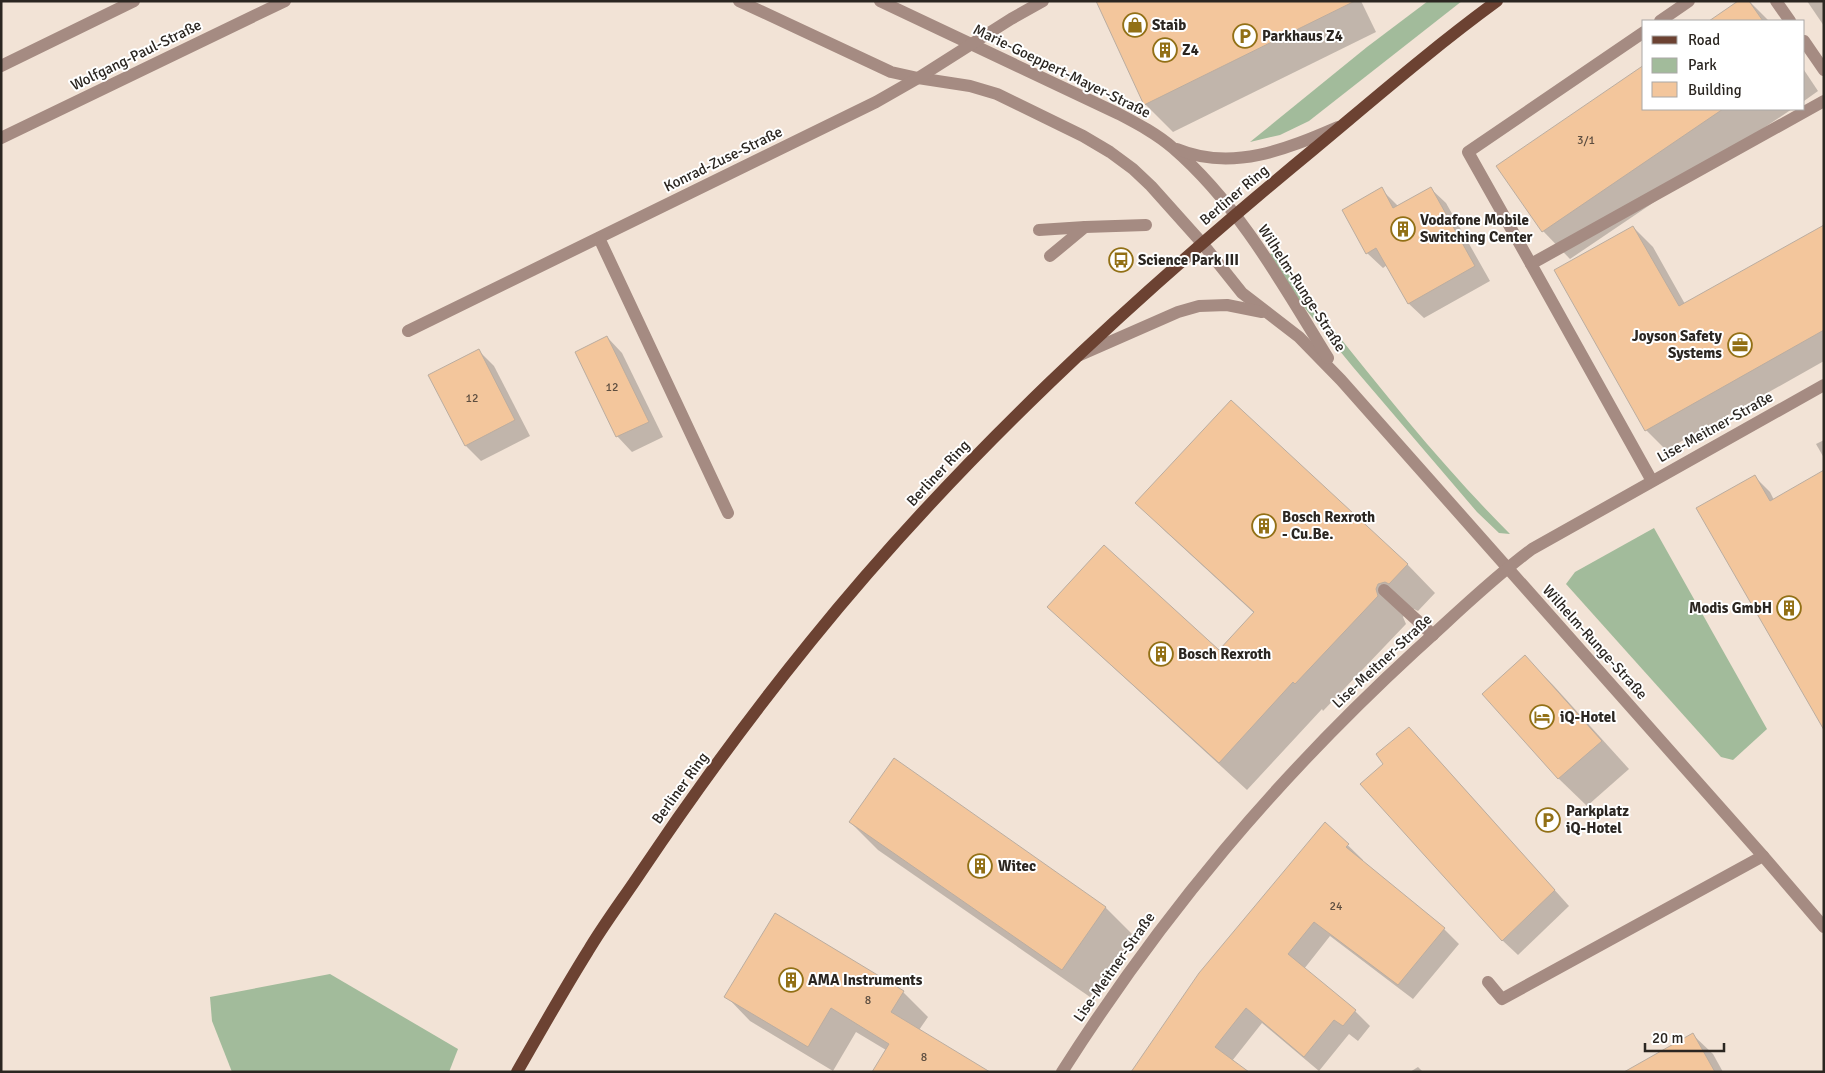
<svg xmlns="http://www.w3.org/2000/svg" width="1825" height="1073" font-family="Signika,sans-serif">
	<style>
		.green { fill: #a2bb9b }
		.shadow { fill: #0003 }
		.building { fill: #f3c69c; stroke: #bbada0 }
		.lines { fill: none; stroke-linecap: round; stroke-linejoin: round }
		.lane { stroke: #a58b82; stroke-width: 12 }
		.street { stroke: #a58b82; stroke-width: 12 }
		.primary { stroke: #6c4232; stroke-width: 12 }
		.labels { text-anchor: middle; stroke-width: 4; stroke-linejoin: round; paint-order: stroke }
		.number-label { font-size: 12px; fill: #5d4e40 }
		.poi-label { font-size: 15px; font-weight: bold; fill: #2b2621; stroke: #fff; text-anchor: start }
		.street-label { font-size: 15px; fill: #2b2621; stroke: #fff }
	</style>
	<rect width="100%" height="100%" fill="#f2e3d6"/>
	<g class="green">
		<polygon points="1428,1 1462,1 1309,121 1280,135 1250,142 1367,47"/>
		<path d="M1279,251C1288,280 1314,305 1333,329C1389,399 1446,470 1510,534L1499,533L1477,512L1353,367L1294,295L1270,254Z"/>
		<polygon points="1654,528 1767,729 1733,760 1721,757 1566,584 1575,572"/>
		<polygon points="330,974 458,1049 449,1072 232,1072 212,1021 210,997"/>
	</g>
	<g class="shadow">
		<polygon points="1098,1 1361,1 1376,32 1173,132 1145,104"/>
		<polygon points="1740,1 1749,1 1769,21 1711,21"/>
		<polygon points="1807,1 1824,1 1824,26"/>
		<polygon points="1804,70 1818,91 1804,101"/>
		<polygon points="1644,109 1792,109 1570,259 1543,231"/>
		<polygon points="1430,188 1446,203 1490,281 1424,318 1408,303 1387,265 1383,268 1367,253 1381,189 1398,206"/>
		<polygon points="1824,226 1824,361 1666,450 1646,430 1633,227 1653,247 1685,304"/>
		<polygon points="607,337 622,353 663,437 632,452 617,436"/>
		<polygon points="479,351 494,366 530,436 481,461 466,446"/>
		<polygon points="1231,402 1408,565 1435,593 1418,611 1414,609 1406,612 1403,617 1406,624 1323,711 1322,709 1247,790 1077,634 1049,606 1219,652 1254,613 1165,531 1137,503"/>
		<polygon points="1824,440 1824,458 1816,444"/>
		<polygon points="1755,477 1770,492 1774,500 1824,721"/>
		<polygon points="1525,657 1553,685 1629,769 1587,806 1559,779 1483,694"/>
		<polygon points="1424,744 1569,906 1518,955 1502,940"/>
		<polygon points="894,760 1106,908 1134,936 1090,997 878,850 850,822"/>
		<polygon points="1326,824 1363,860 1362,862 1444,929 1459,944 1413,999 1330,936 1304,969 1355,1011 1370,1026 1358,1041 1349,1034 1319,1071 1262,1023 1232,1061 1133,1072"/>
		<polygon points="903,992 928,1017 919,1030 886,1050 856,1032 833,1071 750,1021 726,996"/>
		<polygon points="1693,1035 1713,1054 1723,1072 1626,1072"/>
		<polygon points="1418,1067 1423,1072 1410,1072"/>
	</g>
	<g class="building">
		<polygon points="1096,1 1355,1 1144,105"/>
		<polygon points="1738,1 1749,1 1763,21 1709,21"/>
		<polygon points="1644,65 1644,109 1723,109 1542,232 1496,166"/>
		<polygon points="1382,187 1393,208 1431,187 1475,266 1408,304 1376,248 1366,254 1342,210"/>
		<polygon points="1824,225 1824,330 1645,431 1554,270 1633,226 1679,306"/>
		<polygon points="607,336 649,422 616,437 575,352"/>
		<polygon points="479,349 515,420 465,446 428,375"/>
		<polygon points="1231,400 1408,564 1389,584 1385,582 1378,584 1376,589 1378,596 1295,684 1293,682 1219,763 1047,607 1104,545 1219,650 1254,612 1135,503"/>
		<polygon points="1824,470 1824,730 1696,508 1755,475 1770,501"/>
		<polygon points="1525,655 1602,741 1558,779 1482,694"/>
		<polygon points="1409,727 1555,890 1502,941 1360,784 1383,764 1376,754"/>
		<polygon points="894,758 1106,907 1062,970 849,822"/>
		<polygon points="1325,822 1349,844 1346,847 1445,928 1398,985 1314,922 1288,954 1356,1010 1343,1026 1334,1020 1304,1057 1246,1008 1215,1047 1249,1072 1131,1072 1199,973"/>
		<polygon points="775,913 904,991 891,1012 990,1072 872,1072 889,1044 831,1008 808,1047 724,997"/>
		<polygon points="1693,1033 1715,1072 1624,1072"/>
	</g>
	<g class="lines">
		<g class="lane">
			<polyline points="1776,1 1790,21"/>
			<polyline points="1660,21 1689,1"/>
			<polyline points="1804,41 1824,70"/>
			<polyline points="599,238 728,513"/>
			<polyline points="1531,264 1468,152 1644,32"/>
			<polyline points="1652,481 1531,264 1824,101"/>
			<polyline points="1384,590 1433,635"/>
			<polyline points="1488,982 1502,999 1763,856"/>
		</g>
		<g class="street">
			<polyline points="739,1 891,72 918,78 970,86 997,94 1083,136 1110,152 1133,169 1151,186 1202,243 1242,293 1299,337 1341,380 1763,856 1824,927"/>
			<path d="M880,1L1119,114C1138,124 1157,134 1173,148C1239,205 1283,285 1328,358"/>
			<polyline points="1,66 134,1"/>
			<polyline points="1,138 285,1"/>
			<path d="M1177,149C1232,172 1287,149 1338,127"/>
			<polyline points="1039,230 1085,227"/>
			<polyline points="1050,256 1085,227 1146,225"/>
			<polyline points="408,331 876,102 918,78 1011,19 1043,1"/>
			<polyline points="1080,355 1178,312 1199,306 1227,305 1262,312"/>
			<path d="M1062,1072C1163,913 1277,778 1415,651C1453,617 1490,580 1532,549L1824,385"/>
		</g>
		<path class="primary" d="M517,1072C540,1032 563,991 588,951C604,924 623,899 641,872C694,793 751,715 811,641C958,459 1133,298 1314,149C1374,99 1434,47 1497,1"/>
	</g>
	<defs>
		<g id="shop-ring" transform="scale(1.25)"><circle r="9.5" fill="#fff" stroke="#927016" stroke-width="1.5"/><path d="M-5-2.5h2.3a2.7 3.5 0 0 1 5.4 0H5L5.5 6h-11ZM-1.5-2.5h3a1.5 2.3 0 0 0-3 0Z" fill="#927016"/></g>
		<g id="parking-ring" transform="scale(1.25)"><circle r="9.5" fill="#fff" stroke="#927016" stroke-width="1.5"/><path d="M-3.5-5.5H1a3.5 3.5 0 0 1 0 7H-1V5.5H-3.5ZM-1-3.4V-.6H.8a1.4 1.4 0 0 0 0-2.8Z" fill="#927016"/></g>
		<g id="building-ring" transform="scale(1.25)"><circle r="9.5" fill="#fff" stroke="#927016" stroke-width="1.5"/><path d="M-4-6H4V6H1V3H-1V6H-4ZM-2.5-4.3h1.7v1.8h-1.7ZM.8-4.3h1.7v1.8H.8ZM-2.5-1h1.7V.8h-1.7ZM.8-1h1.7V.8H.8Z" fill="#927016"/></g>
		<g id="bus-ring" transform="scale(1.25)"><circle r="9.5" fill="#fff" stroke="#927016" stroke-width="1.5"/><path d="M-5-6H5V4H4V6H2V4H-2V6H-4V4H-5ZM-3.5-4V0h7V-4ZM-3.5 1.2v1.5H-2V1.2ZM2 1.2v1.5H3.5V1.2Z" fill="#927016"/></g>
		<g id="office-ring" transform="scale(1.25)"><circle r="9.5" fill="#fff" stroke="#927016" stroke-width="1.5"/><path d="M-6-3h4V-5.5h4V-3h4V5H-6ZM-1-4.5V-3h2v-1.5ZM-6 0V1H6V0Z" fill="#927016"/></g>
		<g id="hotel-ring" transform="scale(1.25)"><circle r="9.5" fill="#fff" stroke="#927016" stroke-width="1.5"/><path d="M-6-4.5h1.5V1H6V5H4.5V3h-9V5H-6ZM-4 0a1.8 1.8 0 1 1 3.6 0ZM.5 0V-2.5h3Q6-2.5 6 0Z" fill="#927016"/></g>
	</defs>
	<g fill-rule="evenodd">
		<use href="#shop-ring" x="1135" y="25"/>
		<use href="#parking-ring" x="1245" y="36"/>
		<use href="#building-ring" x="1165" y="50"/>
		<use href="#building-ring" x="1403" y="229"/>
		<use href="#bus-ring" x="1121" y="260"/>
		<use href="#office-ring" x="1740" y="345"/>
		<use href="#building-ring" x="1264" y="526"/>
		<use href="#building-ring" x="1789" y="608"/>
		<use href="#building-ring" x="1161" y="654"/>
		<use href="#hotel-ring" x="1542" y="717"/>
		<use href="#parking-ring" x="1548" y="820"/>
		<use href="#building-ring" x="980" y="866"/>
		<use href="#building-ring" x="791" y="980"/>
	</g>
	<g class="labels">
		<g class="number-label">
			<text x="1586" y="144">3/1</text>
			<text x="612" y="391">12</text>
			<text x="472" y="402">12</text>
			<text x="1336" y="910">24</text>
			<text x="868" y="1004">8</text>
			<text x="924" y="1061">8</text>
		</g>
		<g class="poi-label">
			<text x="1152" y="30">Staib</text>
			<text x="1262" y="41">Parkhaus Z4</text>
			<text x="1182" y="55">Z4</text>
			<text x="1420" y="225">Vodafone Mobile<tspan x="1420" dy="17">Switching Center</tspan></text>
			<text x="1138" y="265">Science Park III</text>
			<text x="1722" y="341" text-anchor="end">Joyson Safety<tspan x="1722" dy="17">Systems</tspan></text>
			<text x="1282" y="522">Bosch Rexroth<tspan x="1282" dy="17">- Cu.Be.</tspan></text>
			<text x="1772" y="613" text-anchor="end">Modis GmbH</text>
			<text x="1178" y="659">Bosch Rexroth</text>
			<text x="1560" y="722">iQ-Hotel</text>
			<text x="1566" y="816">Parkplatz<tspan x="1566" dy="17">iQ-Hotel</tspan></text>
			<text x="998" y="871">Witec</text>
			<text x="808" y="985">AMA Instruments</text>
		</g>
		<g class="street-label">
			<text transform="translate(136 55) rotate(-26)" y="5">Wolfgang-Paul-Straße</text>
			<text transform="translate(1062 71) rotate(26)" y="5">Marie-Goeppert-Mayer-Straße</text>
			<text transform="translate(723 159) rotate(-26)" y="5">Konrad-Zuse-Straße</text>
			<text transform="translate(1234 195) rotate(-40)" y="5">Berliner Ring</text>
			<text transform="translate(1302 288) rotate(57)" y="5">Wilhelm-Runge-Straße</text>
			<text transform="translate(1715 427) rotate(-29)" y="5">Lise-Meitner-Straße</text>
			<text transform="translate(938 473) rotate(-47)" y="5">Berliner Ring</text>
			<text transform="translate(1595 642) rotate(48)" y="5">Wilhelm-Runge-Straße</text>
			<text transform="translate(1382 661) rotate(-43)" y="5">Lise-Meitner-Straße</text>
			<text transform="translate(680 788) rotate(-54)" y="5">Berliner Ring</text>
			<text transform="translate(1114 967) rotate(-55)" y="5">Lise-Meitner-Straße</text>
		</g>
	</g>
	<rect width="1825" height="1073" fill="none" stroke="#2b2621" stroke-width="5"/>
	<rect x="1642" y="20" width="162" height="90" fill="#ffffff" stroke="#aaa8a6"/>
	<rect x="1652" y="36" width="25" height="8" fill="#6c4232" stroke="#aaa8a6"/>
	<text x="1688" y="45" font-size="15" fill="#2b2621">Road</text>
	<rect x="1652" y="58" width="25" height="15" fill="#a2bb9b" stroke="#aaa8a6"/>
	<text x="1688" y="70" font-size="15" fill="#2b2621">Park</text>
	<rect x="1652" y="82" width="25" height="15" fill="#f3c69c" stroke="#aaa8a6"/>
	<text x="1688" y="95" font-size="15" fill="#2b2621">Building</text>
	<path d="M1645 1043v8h79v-8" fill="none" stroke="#2b2621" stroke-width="2.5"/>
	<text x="1652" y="1043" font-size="15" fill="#2b2621" stroke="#ffffff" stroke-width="4" paint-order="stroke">20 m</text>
</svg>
